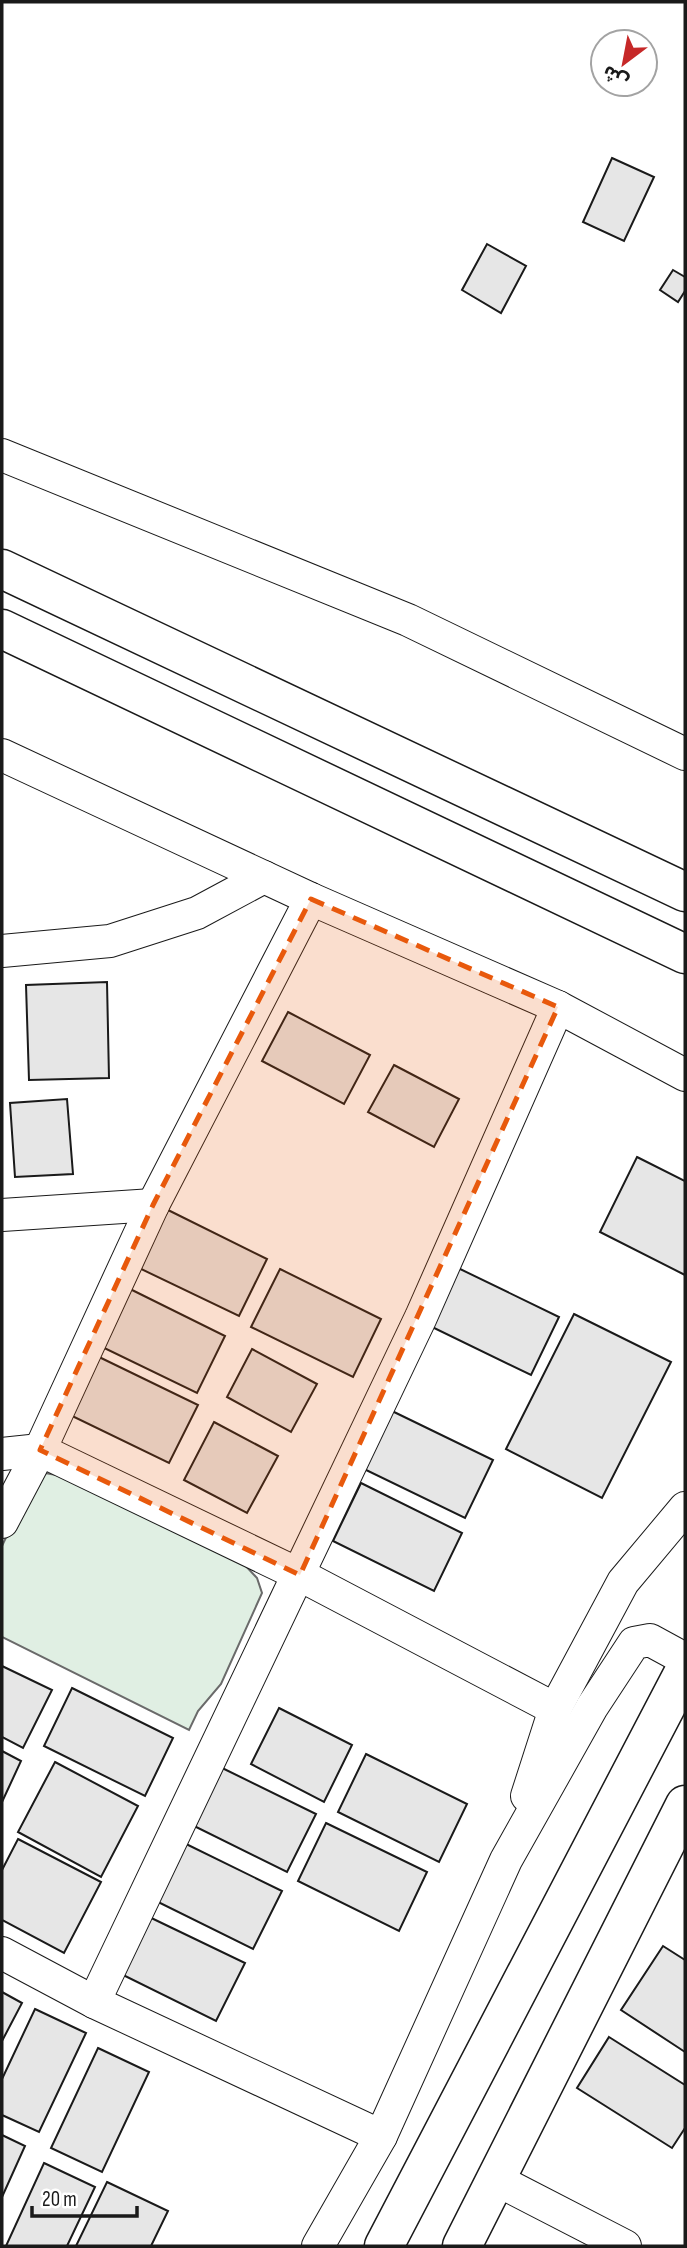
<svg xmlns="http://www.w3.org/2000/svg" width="687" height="2248" font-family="'Sofia Sans Condensed','Noto Sans Arabic',sans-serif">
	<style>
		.green { fill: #e0efe3; stroke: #6a6a6a; stroke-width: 2 }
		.building { fill: #e6e6e6; stroke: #1a1a1a; stroke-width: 2 }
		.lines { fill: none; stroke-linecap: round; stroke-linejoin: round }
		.minor-casing { stroke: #1a1a1a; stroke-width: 34 }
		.secondary-casing { stroke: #1a1a1a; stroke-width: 41 }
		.trunk-casing { stroke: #1a1a1a; stroke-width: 41 }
		.minor { stroke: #fff; stroke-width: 32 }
		.secondary { stroke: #fff; stroke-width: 38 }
		.trunk { stroke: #fff; stroke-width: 38 }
		.marked { fill: #e8590c; fill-opacity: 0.2; stroke: #e8590c; stroke-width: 5; stroke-dasharray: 14 9; stroke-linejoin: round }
	</style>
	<rect width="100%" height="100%" fill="#fff"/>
	<polygon class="green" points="45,1473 68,1477 243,1563 257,1578 262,1593 221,1684 198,1711 189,1730 2,1637 2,1546 33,1480"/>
	<g class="building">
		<polygon points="612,158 654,177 624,241 583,222"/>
		<polygon points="487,244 526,266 501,313 462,290"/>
		<polygon points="673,270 685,277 685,291 678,302 660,290"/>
		<polygon points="107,982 109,1078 29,1080 26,985"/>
		<polygon points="288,1012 370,1055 344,1104 262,1061"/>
		<polygon points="394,1065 459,1099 434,1147 368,1112"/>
		<polygon points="67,1099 73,1174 15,1177 10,1103"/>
		<polygon points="637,1157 685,1181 685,1275 600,1232"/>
		<polygon points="166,1209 267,1259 239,1316 137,1267"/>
		<polygon points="458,1268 559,1317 531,1375 430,1326"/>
		<polygon points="280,1269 381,1319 353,1377 251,1327"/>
		<polygon points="124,1286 225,1336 197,1393 96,1344"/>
		<polygon points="574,1314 671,1362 602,1498 506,1449"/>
		<polygon points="252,1349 317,1384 291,1432 227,1397"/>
		<polygon points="97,1356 198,1405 169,1463 68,1414"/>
		<polygon points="392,1411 493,1460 465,1518 364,1469"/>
		<polygon points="214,1422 278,1456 247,1513 184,1480"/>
		<polygon points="361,1483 462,1533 434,1591 333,1541"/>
		<polygon points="2,1666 52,1690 23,1748 2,1737"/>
		<polygon points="72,1688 173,1738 145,1796 44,1746"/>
		<polygon points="279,1708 352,1745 324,1802 251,1764"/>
		<polygon points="2,1751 21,1761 2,1802"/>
		<polygon points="366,1754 467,1804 439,1862 338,1812"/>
		<polygon points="55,1762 138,1806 101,1877 18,1832"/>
		<polygon points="214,1764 316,1814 287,1872 186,1822"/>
		<polygon points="326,1823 427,1872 399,1931 298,1881"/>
		<polygon points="18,1839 101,1882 64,1953 2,1920 2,1870"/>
		<polygon points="180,1841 282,1891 253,1949 152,1899"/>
		<polygon points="143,1914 245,1963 216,2021 115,1971"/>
		<polygon points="663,1946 685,1960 685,2052 621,2010"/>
		<polygon points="2,1992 22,2003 2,2041"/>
		<polygon points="35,2009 86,2033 39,2132 2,2115 2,2079"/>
		<polygon points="609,2037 685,2085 685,2128 672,2148 577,2088"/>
		<polygon points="98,2048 149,2072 102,2172 51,2148"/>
		<polygon points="2,2135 25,2146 2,2197"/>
		<polygon points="44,2163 95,2187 67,2246 6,2246"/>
		<polygon points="107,2182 168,2211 151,2246 76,2246"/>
	</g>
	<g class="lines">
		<g class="minor-casing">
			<g id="minor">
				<polyline points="2,455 408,620 685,754"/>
				<polyline points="2,755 311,899 558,1007 685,1075"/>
				<polyline points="2,951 110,941 197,913 264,877"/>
				<polyline points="2,1215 153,1205"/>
				<polyline points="2,1454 40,1450 300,1575 555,1709"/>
				<polyline points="2,1522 40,1450 153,1205 311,899"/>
				<polyline points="527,1796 555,1709 623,1582 685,1508"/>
				<polyline points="2,1953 94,2002 381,2136"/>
				<polyline points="94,2002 421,1317 558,1007"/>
				<polyline points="495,2179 625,2246"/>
				<polyline points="318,2246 381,2136 506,1860 592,1707 634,1643 650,1640 685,1659"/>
			</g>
		</g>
		<g class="secondary-casing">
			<g id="secondary">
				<polyline points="384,2246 685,1670"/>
				<polyline points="462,2246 685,1805"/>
			</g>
		</g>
		<g class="trunk-casing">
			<g id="trunk">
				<polyline points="2,569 685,892"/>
				<polyline points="2,629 685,954"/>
			</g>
		</g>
		<use href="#minor" class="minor"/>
		<use href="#secondary" class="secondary"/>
		<use href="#trunk" class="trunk"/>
	</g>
	<path class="marked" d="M311,899L558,1007L300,1575L40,1450L153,1205Z"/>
	<rect width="687" height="2248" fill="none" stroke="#1a1a1a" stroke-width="7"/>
	<g transform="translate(624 63) rotate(212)"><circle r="33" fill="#ffffff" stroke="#a3a3a3" stroke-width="2"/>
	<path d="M0-5L12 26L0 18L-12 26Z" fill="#c62828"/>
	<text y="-10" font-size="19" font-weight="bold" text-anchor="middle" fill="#1a1a1a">ش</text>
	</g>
	<path d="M32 2206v10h105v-10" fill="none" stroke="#1a1a1a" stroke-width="3.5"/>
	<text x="42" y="2206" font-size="21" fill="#1a1a1a" stroke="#ffffff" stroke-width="5" paint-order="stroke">20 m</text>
</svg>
